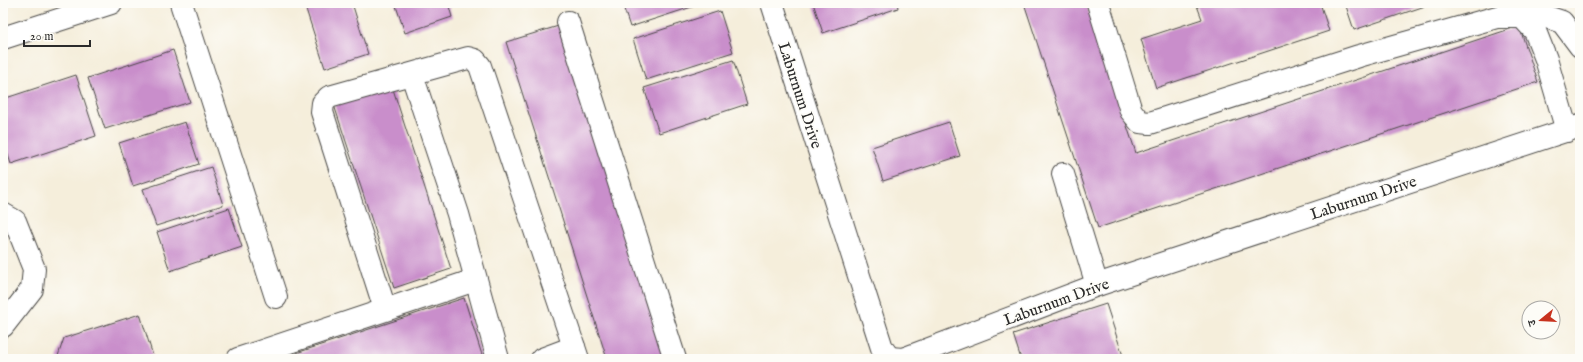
<svg xmlns="http://www.w3.org/2000/svg" width="1583" height="362" font-family="'IM FELL English','Noto Serif Devanagari',serif">
	<style>
		.building { fill: #c98ecb }
		.lines { fill: none; stroke-linecap: round; stroke-linejoin: round }
		.minor-casing { stroke: #494845; stroke-width: 24 }
		.minor { stroke: #fff; stroke-width: 22 }
		.labels { text-anchor: middle; stroke-width: 3.5; stroke-linejoin: round; paint-order: stroke }
		.street-label { font-size: 16px; fill: #2b2b2b; stroke: #fdfcf7 }
	</style>
	<rect width="100%" height="100%" fill="#fdfcf7"/>
	<filter id="ink" filterUnits="userSpaceOnUse"><feTurbulence type="fractalNoise" baseFrequency=".025" numOctaves="2"/><feDisplacementMap in="SourceGraphic" scale="8" xChannelSelector="R" yChannelSelector="G"/><feConvolveMatrix kernelMatrix="1 2 1 2 8 2 1 2 1" color-interpolation-filters="sRGB"/></filter>
	<filter id="wash" filterUnits="userSpaceOnUse"><feTurbulence type="fractalNoise" baseFrequency=".012" numOctaves="4" result="noise"/><feDisplacementMap in="SourceGraphic" scale="16" xChannelSelector="R" yChannelSelector="G"/><feGaussianBlur stdDeviation="0.9" result="paint"/><feColorMatrix in="noise" values="0 0 0 0 0 0 0 0 0 0 0 0 0 0 0 0 0 1.4 0 .05"/><feComposite in="paint" operator="in"/></filter>
	<g filter="url(#wash)">
		<rect width="100%" height="100%" fill="#f5eedb"/>
		<g id="blocks">
			<g class="building">
				<polygon points="304,3 352,3 368,54 325,68"/>
				<polygon points="395,3 448,3 452,17 405,33"/>
				<polygon points="622,3 704,3 630,27"/>
				<polygon points="813,3 897,3 898,8 823,33"/>
				<polygon points="1024,3 1086,3 1136,153 1519,26 1538,82 1098,228"/>
				<polygon points="1196,3 1320,3 1329,31 1156,88 1141,39 1202,19"/>
				<polygon points="1345,3 1434,3 1354,30"/>
				<polygon points="720,11 733,52 646,80 633,39"/>
				<polygon points="565,24 672,359 607,359 506,42"/>
				<polygon points="173,50 190,102 105,129 88,78"/>
				<polygon points="733,60 747,104 659,133 644,88"/>
				<polygon points="76,75 96,136 11,164 3,139 3,99"/>
				<polygon points="392,86 451,269 394,288 334,105"/>
				<polygon points="185,122 199,164 133,186 119,143"/>
				<polygon points="949,122 960,156 883,181 872,147"/>
				<polygon points="211,167 223,205 156,226 143,189"/>
				<polygon points="229,208 242,247 170,271 157,232"/>
				<polygon points="464,298 483,358 278,359"/>
				<polygon points="1106,304 1124,359 1021,359 1013,334"/>
				<polygon points="140,314 154,359 124,359 123,357 117,359 57,359 64,338"/>
			</g>
		</g>
	</g>
	<g filter="url(#ink)">
		<use href="#blocks" fill-opacity="0" stroke="#494845" stroke-width="1"/>
		<g class="lines">
			<g class="minor-casing">
				<g id="minor">
					<polyline points="181,3 276,297"/>
					<polyline points="772,3 882,348 890,359"/>
					<polyline points="1098,3 1131,111 1140,122 1150,123 1359,56 1497,17 1547,17 1562,22 1580,46"/>
					<polyline points="1523,18 1535,31 1546,59 1567,131"/>
					<polyline points="568,22 675,359"/>
					<polyline points="3,38 111,3"/>
					<polyline points="412,75 458,214 498,359"/>
					<polyline points="1063,174 1097,285"/>
					<polyline points="3,214 15,221 34,269 32,289 3,326"/>
					<polyline points="385,309 322,112 323,103 329,97 468,58 475,60 480,66 578,359"/>
					<polyline points="890,358 903,359 1097,285 1580,126"/>
					<polyline points="238,359 475,280"/>
					<polyline points="542,359 574,347"/>
				</g>
			</g>
			<use href="#minor" class="minor"/>
		</g>
	</g>
	<g class="labels">
		<g class="street-label">
			<text transform="translate(801 95) rotate(72)" y="6">Laburnum Drive</text>
			<text transform="translate(1363 197) rotate(-18)" y="6">Laburnum Drive</text>
			<text transform="translate(1056 301) rotate(-20)" y="6">Laburnum Drive</text>
		</g>
	</g>
	<rect width="1583" height="362" fill="none" stroke="#fdfcf7" stroke-width="16"/>
	<g transform="translate(1541 320) rotate(252)"><circle r="19" fill="#fdfcf7" stroke="#a9a8a5"/>
	<path d="M0-3L7 15L0 10L-7 15Z" fill="#c8321e"/>
	<text y="-6" font-size="11" font-weight="bold" text-anchor="middle" fill="#2b2b2b">उ</text>
	</g>
	<path d="M24 40v6h66v-6" fill="none" stroke="#2b2b2b" stroke-width="2"/>
	<text x="30" y="40" font-size="12" fill="#2b2b2b" stroke="#fdfcf7" stroke-width="3" paint-order="stroke">20 m</text>
</svg>
